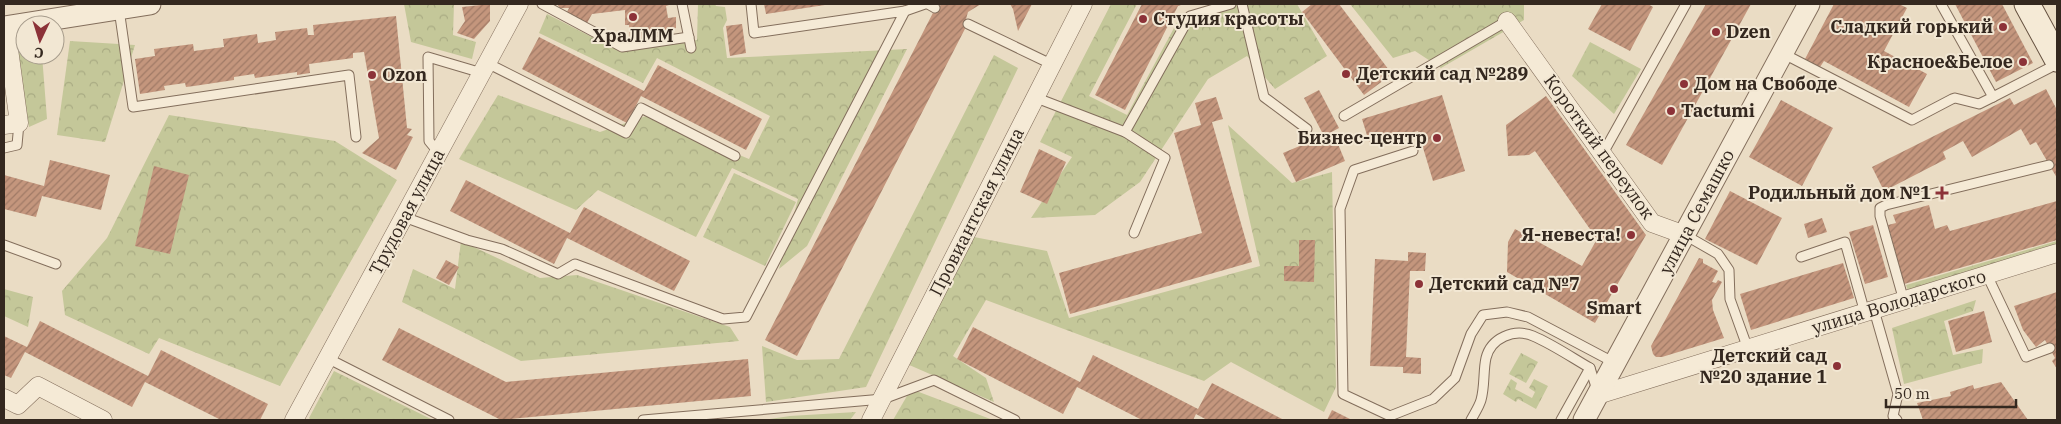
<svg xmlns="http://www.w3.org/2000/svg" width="2061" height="424" font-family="'IBM Plex Serif',serif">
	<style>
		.forest { fill: url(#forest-crowns) }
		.building { fill: url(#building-hatch) }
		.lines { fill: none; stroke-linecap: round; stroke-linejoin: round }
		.service-casing { stroke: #836e5c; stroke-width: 11 }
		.minor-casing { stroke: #836e5c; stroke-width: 19 }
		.tertiary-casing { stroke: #836e5c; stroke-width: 23 }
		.secondary-casing { stroke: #64503f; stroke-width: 27 }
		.service { stroke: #f5ead6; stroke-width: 9 }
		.minor { stroke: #f5ead6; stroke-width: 18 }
		.tertiary { stroke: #f5ead6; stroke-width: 21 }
		.secondary { stroke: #f5ead6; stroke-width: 25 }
		.poi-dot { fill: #8c3238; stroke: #f2e7d3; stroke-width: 2 }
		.labels { text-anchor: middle; stroke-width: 4; stroke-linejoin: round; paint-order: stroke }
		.poi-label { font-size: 18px; font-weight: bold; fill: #34281f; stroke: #f2e7d3; text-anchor: start }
		.street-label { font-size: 18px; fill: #34281f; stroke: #f2e7d3 }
	</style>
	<defs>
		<pattern id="forest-crowns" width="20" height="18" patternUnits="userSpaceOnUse" patternTransform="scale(1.25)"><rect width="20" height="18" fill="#c4c799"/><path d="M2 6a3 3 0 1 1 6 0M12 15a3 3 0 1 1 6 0" fill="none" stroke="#a9ab83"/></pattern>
		<pattern id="building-hatch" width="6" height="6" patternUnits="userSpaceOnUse" patternTransform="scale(1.25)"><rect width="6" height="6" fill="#c4967d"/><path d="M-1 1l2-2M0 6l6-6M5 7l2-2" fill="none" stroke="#a07a66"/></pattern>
	</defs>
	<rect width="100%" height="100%" fill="#eadcc4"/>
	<g class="forest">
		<polygon points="404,4 454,4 453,35 476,42 472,59 411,42"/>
		<polygon points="698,4 715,4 716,6 725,7 727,20 723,28 727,58 907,49 807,246 779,269 798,199 732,168 696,237 598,190 576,210 459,159 498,95 600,132 646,116 749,159 770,116 657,58 643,83 539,33 547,14 619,51 697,40"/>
		<polygon points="1111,4 1137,4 1089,96 1127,115 1181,15 1235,4 1297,4 1327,56 1275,89 1247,56 1208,79 1140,182 1095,215 1031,218 1072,157 1040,142"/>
		<polygon points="1350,4 1524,4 1524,20 1441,68 1415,51 1393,58"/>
		<polygon points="70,41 135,45 105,142 57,135"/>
		<polygon points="1590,42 1641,69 1614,114 1572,76"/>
		<polygon points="17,51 25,53 25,55 42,55 47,119 29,127"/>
		<polygon points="994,55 1018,68 866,387 766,402 762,346 797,360 839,359"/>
		<polygon points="169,115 335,141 397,180 280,386 159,338 149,354 65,315 62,291 107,238"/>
		<polygon points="1228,125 1292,183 1332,172 1336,387 1324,412 1231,362 1204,381 986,300 953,356 986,378 994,402 907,364 974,237 1047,251 1069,318 1260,266"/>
		<polygon points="734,173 796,202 765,266 703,237"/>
		<polygon points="461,241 540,278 577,275 730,327 739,341 521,361 402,302 413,269 455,289"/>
		<polygon points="2057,241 2057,249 1909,294 1906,285"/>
		<polygon points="4,289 33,297 28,327 4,316"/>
		<polygon points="1976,300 1973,311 1944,321 1953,355 1983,349 1982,363 1904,384 1892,328"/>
		<polygon points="1521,353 1538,362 1526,383 1509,374"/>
		<polygon points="334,371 433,420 311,420 309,418"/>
		<polygon points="1511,379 1517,383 1515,389 1532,398 1535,392 1529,388 1534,379 1548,386 1536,409 1518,399 1516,402 1503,394"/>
		<polygon points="911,389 993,420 893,420"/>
		<polygon points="856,412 850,420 763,420 790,416"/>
	</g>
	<g class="building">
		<polygon points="490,4 490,21 474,39 457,33 465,21 462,7"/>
		<polygon points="557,4 672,4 666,6 668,18 676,17 676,28 668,30 669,35 630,40 629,25 625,25 625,10 592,14 587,23 567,12 569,8 560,8"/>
		<polygon points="764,4 825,4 825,5 766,14"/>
		<polygon points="941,4 981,4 968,12 966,19 969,21 797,356 765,340 937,5 940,6"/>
		<polygon points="1010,4 1032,4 1018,31 1013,9"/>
		<polygon points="1142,4 1184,4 1178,6 1125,110 1095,95"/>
		<polygon points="1312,4 1339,4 1392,74 1364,95 1302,12"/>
		<polygon points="1602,4 1648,4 1653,7 1630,51 1588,29"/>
		<polygon points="1706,4 1751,4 1662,165 1626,145"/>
		<polygon points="1834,4 1899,4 1907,8 1884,51 1927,74 1909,107 1824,61 1820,67 1805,59"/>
		<polygon points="1955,4 2002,4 2033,63 1996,82"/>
		<polygon points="396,16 407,128 412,129 407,135 413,137 396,170 362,153 379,138 364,52 353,53 353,58 309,64 310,73 297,75 297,72 255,78 254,74 234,77 234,80 194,86 186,87 185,83 164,86 165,90 140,94 135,59 155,56 154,49 193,44 194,51 224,47 223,39 257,34 258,43 276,40 275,32 307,28 308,35 314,35 313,25"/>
		<polygon points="742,24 746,53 730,56 726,26"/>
		<polygon points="539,37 644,91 658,65 762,119 746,150 641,96 627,123 522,69"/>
		<polygon points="2046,89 2057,110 2057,178 2036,142 2030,145 2021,129 1972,157 1963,141 1943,152 1946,159 1884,191 1872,167 2010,98 2014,105"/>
		<polygon points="1319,90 1339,128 1324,136 1304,98"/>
		<polygon points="1442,95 1465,171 1433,181 1418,131 1370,145 1362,119"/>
		<polygon points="1546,96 1646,235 1595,323 1507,272 1508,242 1515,229 1582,266 1597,239 1535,151 1529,155 1508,156 1506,125"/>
		<polygon points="1216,97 1223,119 1212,122 1252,262 1070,314 1059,273 1202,233 1174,133 1201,125 1195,103"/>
		<polygon points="1781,100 1833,128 1802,186 1749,157"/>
		<polygon points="1333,132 1345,161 1296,182 1283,153"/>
		<polygon points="1039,149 1066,162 1047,204 1020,192"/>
		<polygon points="50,160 110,175 101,210 42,196 36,217 4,209 4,175 44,186"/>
		<polygon points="154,166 189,175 170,254 135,246"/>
		<polygon points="466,180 570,233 584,207 690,261 674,291 567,238 554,264 450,211"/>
		<polygon points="1730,191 1782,218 1757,265 1705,239"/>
		<polygon points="2057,201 2057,240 1904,284 1888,225 1896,223 1893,215 1929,205 1935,229 1947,225 1950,231"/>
		<polygon points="1822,218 1827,232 1808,238 1804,224"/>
		<polygon points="1873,225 1888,277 1865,284 1849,232"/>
		<polygon points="1299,240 1315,240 1314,282 1284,281 1284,266 1299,266"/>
		<polygon points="1408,252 1426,253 1425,271 1410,271 1406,357 1421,358 1421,374 1403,373 1403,367 1370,366 1375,259 1408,261"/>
		<polygon points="1699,258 1703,259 1703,263 1718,271 1712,282 1716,283 1718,280 1722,282 1712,300 1713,310 1724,338 1662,357 1656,357 1653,354 1651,346"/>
		<polygon points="446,260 459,267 449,285 436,278"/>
		<polygon points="1843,263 1854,298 1751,330 1740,294"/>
		<polygon points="2057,292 2057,369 2052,361 2055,358 2045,340 2036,347 2023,330 2014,306"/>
		<polygon points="1984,311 1992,342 1956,352 1948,321"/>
		<polygon points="40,321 148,376 161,350 268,404 260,420 221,420 145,382 132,407 25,352 11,378 4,375 4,336 27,347"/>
		<polygon points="973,327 1080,382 1093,355 1198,409 1212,383 1284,420 1207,420 1196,414 1193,420 1142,420 1077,387 1063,414 957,359"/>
		<polygon points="399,328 506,382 748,359 751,396 501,420 382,360"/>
		<polygon points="2001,382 2028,420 1923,420 1917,403 1951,396 1950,392 1973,385 1974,389"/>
		<polygon points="1332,410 1352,420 1327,420"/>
	</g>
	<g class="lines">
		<g class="service-casing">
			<g id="service">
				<polyline points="542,4 622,47 689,37"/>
				<polyline points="682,4 691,48"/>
				<polyline points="928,4 935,8"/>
				<polyline points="1242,4 1264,97 1307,129"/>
				<polyline points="1941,4 1993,97 2057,64"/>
				<polyline points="119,9 133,107 349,75 356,137"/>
				<polyline points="905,11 925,4"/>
				<polyline points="968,24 1051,64"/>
				<polyline points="1782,53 1912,120 1952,99 1955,98 1979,104 1993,97"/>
				<polyline points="487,63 626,133 641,108 735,156"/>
				<polyline points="1034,97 1125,132 1190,16 1231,4"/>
				<polyline points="1344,116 1507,21"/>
				<polyline points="1125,132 1165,158 1134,233"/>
				<polyline points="4,148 17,145 19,123"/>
				<polyline points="1413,151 1354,170 1340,209 1343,394 1390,416 1433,399 1455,378 1471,334 1483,315 1507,312 1528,317 1615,363"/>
				<polyline points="439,153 429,141 428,57 482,73"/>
				<polyline points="1602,155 1686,4"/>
				<polyline points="404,217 467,240 502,249 558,274 575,264 723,319 746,317 905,11 754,33 751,4"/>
				<polyline points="1685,235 1718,254 1729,270 1730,299 1748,349"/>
				<polyline points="4,245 56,264"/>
				<polyline points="1801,257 1845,242 1865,313"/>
				<polyline points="1987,275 2026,357 2050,348"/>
				<polyline points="1904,301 1880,216 1880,208 1886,205 2049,165"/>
				<polyline points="1874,310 1898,394 1893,416 1897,420"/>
				<polyline points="329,359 449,420"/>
				<polyline points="643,420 883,399 934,380 1015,420"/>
				<path d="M1471,420C1474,414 1479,407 1481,400C1485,386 1483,371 1486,358C1491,338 1514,328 1533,336C1552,344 1571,357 1590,368L1597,390"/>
				<polyline points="1561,420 1590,368"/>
			</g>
		</g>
		<g class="minor-casing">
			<g id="minor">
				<polyline points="1507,21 1652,223 1685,235"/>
				<polyline points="4,125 19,123 6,27"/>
				<polyline points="1598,395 2057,253"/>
				<polyline points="4,398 18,405 38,386 103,420"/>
				<polyline points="294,420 519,4"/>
				<polyline points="871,420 1083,4"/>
			</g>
		</g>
		<g class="tertiary-casing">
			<g id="tertiary">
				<polyline points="4,27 150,4"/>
				<polyline points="1584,420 1809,4"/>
			</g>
		</g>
		<g class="secondary-casing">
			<polyline id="secondary" points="2027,4 2057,59"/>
		</g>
		<use href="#service" class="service"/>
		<use href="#minor" class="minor"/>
		<use href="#tertiary" class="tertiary"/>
		<use href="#secondary" class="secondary"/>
	</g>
	<g class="poi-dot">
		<circle cx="633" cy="17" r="5"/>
		<circle cx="1143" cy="19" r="5"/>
		<circle cx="2003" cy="27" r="5"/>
		<circle cx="1716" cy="32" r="5"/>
		<circle cx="2023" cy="62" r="5"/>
		<circle cx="1346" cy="74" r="5"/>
		<circle cx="372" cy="75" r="5"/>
		<circle cx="1684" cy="84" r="5"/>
		<circle cx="1671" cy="111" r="5"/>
		<circle cx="1437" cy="138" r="5"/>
		<path d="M1939.5 185.5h5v5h5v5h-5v5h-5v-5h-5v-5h5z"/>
		<circle cx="1631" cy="235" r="5"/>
		<circle cx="1419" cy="284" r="5"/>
		<circle cx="1614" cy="289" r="5"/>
		<circle cx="1837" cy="366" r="5"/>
	</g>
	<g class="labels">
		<g class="poi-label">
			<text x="1153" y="25">Студия красоты</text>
			<text x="1993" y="33" text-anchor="end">Сладкий горький</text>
			<text x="1726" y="38">Dzen</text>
			<text x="633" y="42" text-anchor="middle">ХраЛММ</text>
			<text x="2013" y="68" text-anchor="end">Красное&amp;Белое</text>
			<text x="1356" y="80">Детский сад №289</text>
			<text x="382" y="81">Ozon</text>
			<text x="1694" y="90">Дом на Свободе</text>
			<text x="1681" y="117">Tactumi</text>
			<text x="1427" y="144" text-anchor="end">Бизнес-центр</text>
			<text x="1931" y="199" text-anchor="end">Родильный дом №1</text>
			<text x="1621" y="241" text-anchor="end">Я-невеста!</text>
			<text x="1429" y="290">Детский сад №7</text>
			<text x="1614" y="314" text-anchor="middle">Smart</text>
			<text x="1827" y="362" text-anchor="end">Детский сад<tspan x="1827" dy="21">№20 здание 1</tspan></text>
		</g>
		<g class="street-label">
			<text transform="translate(1599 147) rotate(54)" y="6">Короткий переулок</text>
			<text transform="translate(407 212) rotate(-62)" y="6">Трудовая улица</text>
			<text transform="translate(977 212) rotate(-63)" y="6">Провиантская улица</text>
			<text transform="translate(1697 212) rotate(-62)" y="6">улица Семашко</text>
			<text transform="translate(1899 302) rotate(-17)" y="6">улица Володарского</text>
		</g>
	</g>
	<rect width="2061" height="424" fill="none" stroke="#34281f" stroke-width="10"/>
	<g transform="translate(40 40) rotate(184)"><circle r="24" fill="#f2e7d3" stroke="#a69b8b"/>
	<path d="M0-4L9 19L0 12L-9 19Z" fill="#8c3238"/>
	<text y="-8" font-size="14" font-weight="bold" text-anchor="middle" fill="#34281f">С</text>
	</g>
	<path d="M1886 399v8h130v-8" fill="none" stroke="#34281f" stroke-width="2.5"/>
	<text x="1894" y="399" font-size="15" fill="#34281f" stroke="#f2e7d3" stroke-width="4" paint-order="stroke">50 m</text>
</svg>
